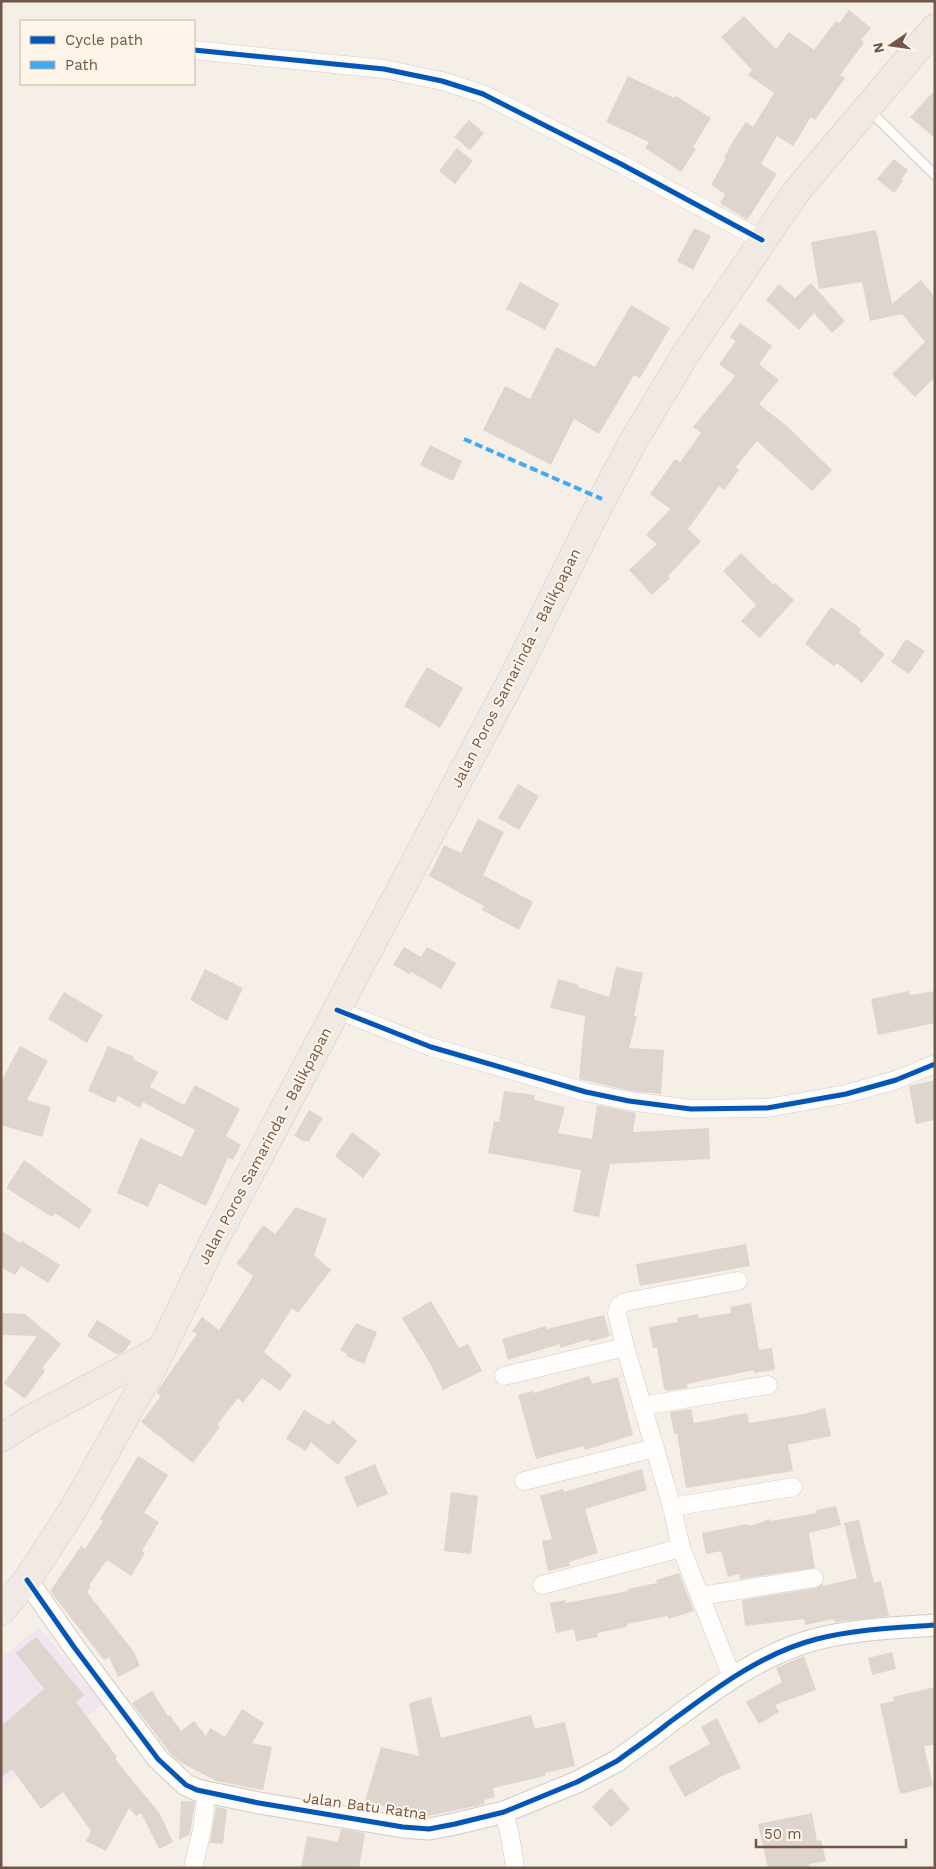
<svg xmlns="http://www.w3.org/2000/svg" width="936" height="1869" font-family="'Work Sans',sans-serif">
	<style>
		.education { fill: #f1e6f0 }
		.building { fill: #ded5ce }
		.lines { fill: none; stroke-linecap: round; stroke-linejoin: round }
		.service-casing { stroke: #d2cbc4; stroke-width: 11 }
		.minor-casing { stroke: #d2cbc4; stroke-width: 19 }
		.tertiary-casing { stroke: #d2cbc4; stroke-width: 23 }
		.trunk-casing { stroke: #d4cbc5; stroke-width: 29 }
		.service { stroke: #fefdfc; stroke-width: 9 }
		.minor { stroke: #fefdfc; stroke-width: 18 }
		.tertiary { stroke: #fefdfc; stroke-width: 21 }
		.trunk { stroke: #f0e9e4; stroke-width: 28 }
		.quiet { stroke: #3fa9f5; stroke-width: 4; stroke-dasharray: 8 4; stroke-linecap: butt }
		.cycleway-casing { stroke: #fef5e8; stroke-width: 8 }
		.cycleway { stroke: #0057b8; stroke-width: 5 }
		.labels { text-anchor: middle; stroke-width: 4; stroke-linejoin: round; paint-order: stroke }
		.street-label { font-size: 15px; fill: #71574a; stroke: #fef5e8 }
	</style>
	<rect width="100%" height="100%" fill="#f5efe8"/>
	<polygon class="education" points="39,1627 103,1704 1,1788 1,1658"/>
	<g class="building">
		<polygon points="849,10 871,28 861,40 864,43 840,75 845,78 815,120 811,117 793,146 777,136 761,164 777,174 747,220 720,203 725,194 711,185 726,158 724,157 735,138 746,122 753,127 774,93 748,75 752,70 721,37 744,16 776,49 789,32 814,50 836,21 839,23"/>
		<polygon points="628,76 674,98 676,96 711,118 693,147 696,149 681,172 645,148 649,142 606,122"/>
		<polygon points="935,90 935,138 910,117"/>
		<polygon points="469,120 484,133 470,150 454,137"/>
		<polygon points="457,148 473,161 455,184 439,171"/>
		<polygon points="894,159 908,170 901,180 903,181 894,193 877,179"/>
		<polygon points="694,228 711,236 693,270 677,261"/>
		<polygon points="876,230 892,304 921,280 935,297 935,377 915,397 892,374 925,342 902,314 870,321 862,282 819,289 811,242"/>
		<polygon points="520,282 559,304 545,330 506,309"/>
		<polygon points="811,283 845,321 832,333 814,313 799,330 766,300 779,284 795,298"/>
		<polygon points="631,305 670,328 640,378 634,375 599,434 574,419 551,465 483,430 505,386 530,399 556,347 595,367"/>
		<polygon points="740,323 772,346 759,364 779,380 759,404 788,427 832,470 812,491 757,441 736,467 739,470 724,490 719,486 688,529 701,541 668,576 670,578 652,595 629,570 657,544 646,535 670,509 650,494 675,459 680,462 701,433 693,427 735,376 719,364 736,341 730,337"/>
		<polygon points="430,445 462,461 453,481 420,465"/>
		<polygon points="741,553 774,585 775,583 794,600 760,638 741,621 756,605 723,571"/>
		<polygon points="831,607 861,629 859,633 885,654 862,683 837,663 834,666 805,644"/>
		<polygon points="906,639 925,651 909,674 891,662"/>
		<polygon points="427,667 463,688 440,728 404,706"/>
		<polygon points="518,784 539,796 519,830 498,818"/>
		<polygon points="478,819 504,832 483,875 533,902 519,930 482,910 484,906 429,876 444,845 461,853"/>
		<polygon points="404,947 421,957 427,947 456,963 441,989 411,972 409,974 393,965"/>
		<polygon points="616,967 643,973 634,1016 637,1017 629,1048 664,1050 661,1094 631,1091 579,1079 585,1016 550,1008 558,979 579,985 578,987 609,997"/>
		<polygon points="205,969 243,988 227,1021 190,1000"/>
		<polygon points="909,991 910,995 935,991 935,1023 878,1035 871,999"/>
		<polygon points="64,992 103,1015 87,1043 48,1019"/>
		<polygon points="20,1046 48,1061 27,1100 51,1107 42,1137 1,1125 1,1081"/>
		<polygon points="108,1046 134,1057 133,1059 158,1072 150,1087 184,1105 195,1085 240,1109 226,1136 241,1145 233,1160 228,1158 206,1206 159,1183 148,1207 117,1193 140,1138 182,1157 195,1130 143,1102 140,1108 118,1096 115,1103 88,1091"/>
		<polygon points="935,1080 935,1120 916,1124 909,1086"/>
		<polygon points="504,1091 535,1095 534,1100 565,1107 558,1133 592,1139 597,1105 636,1113 633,1132 709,1128 710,1159 610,1164 599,1217 573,1212 581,1170 488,1153 494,1121 499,1122"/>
		<polygon points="309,1110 323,1118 309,1141 303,1141 294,1136"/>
		<polygon points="352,1132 381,1154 363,1178 335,1156"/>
		<polygon points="24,1160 92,1210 79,1229 55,1213 52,1217 6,1188"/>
		<polygon points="296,1207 327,1219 314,1255 331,1270 298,1313 292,1308 264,1352 292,1375 280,1391 262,1378 243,1403 238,1398 217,1425 220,1427 193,1463 141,1422 161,1396 157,1393 159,1388 197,1334 192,1331 202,1317 219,1330 241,1296 253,1276 236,1263 249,1247 248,1246 263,1225 275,1234"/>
		<polygon points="1,1230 20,1243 22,1241 60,1265 48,1283 21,1266 15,1275 1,1267"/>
		<polygon points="746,1244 750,1266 640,1286 636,1264"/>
		<polygon points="431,1301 459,1348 468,1344 482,1371 443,1390 431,1365 402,1318"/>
		<polygon points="751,1303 759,1350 772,1348 775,1370 754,1373 754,1370 687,1384 688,1388 667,1391 666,1389 664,1389 657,1347 653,1348 649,1327 678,1322 677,1318 698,1314 699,1318 731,1313 730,1307"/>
		<polygon points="1,1313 25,1314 61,1344 42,1368 45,1371 25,1399 4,1383 37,1336 1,1335"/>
		<polygon points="604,1315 610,1336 589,1342 589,1339 560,1348 560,1344 508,1360 502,1339 546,1326 547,1329"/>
		<polygon points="97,1320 131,1341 125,1351 118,1355 87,1336"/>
		<polygon points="356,1323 377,1332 364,1364 346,1356 347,1354 340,1350"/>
		<polygon points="589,1376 592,1384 618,1377 633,1435 585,1450 584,1446 536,1459 518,1395 533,1391 534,1393"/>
		<polygon points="825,1408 831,1436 788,1445 793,1471 686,1488 677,1434 674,1434 670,1412 691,1409 694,1423 747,1413 749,1423 804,1414"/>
		<polygon points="304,1410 329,1425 333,1420 357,1441 338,1465 311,1442 306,1451 286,1439"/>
		<polygon points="138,1456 168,1475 144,1513 159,1522 142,1551 145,1553 131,1576 107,1560 89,1585 91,1586 87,1592 134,1652 140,1666 118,1677 109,1657 104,1660 50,1591 81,1546 85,1549 103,1521 100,1519"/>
		<polygon points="375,1464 388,1494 357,1507 344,1477"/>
		<polygon points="642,1469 647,1490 585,1509 598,1553 569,1562 570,1566 548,1571 542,1541 552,1539 540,1496 563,1489 564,1492"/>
		<polygon points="451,1492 478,1496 471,1554 444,1551"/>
		<polygon points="836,1506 841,1525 809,1533 815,1568 740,1579 739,1574 728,1577 721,1551 706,1554 702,1533 748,1524 749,1526 771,1519 771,1521 817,1513 816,1510"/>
		<polygon points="859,1520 874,1583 881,1581 889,1616 835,1622 834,1619 805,1625 804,1619 745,1626 742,1600 816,1588 822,1584 823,1586 857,1578 844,1523"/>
		<polygon points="679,1573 694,1611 668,1619 668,1616 627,1624 627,1627 597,1633 598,1637 576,1641 574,1629 556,1633 550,1603 565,1600 566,1603 628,1591 627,1589 657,1583 656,1580"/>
		<polygon points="36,1637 84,1695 76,1702 117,1757 115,1759 160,1814 173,1842 159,1849 141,1813 136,1816 129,1808 106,1851 86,1841 91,1831 63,1792 41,1809 12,1769 1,1778 1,1726 44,1689 16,1653"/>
		<polygon points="892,1652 896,1669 872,1675 868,1658"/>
		<polygon points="804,1656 816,1690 775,1705 779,1712 759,1724 746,1702 782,1682 776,1668"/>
		<polygon points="935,1687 935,1745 924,1746 933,1786 900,1794 880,1704 894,1701 893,1697"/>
		<polygon points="152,1691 168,1716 170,1715 181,1731 194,1721 206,1736 210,1728 225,1737 242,1709 264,1723 252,1743 272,1747 263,1790 216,1781 180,1762 171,1754 132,1703"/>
		<polygon points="431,1697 441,1738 531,1715 535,1729 565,1722 575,1766 545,1773 545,1776 493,1788 495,1797 484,1800 485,1804 428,1816 406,1813 365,1801 381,1747 419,1756 409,1703"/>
		<polygon points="717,1718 741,1768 724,1775 685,1797 668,1767 710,1744 701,1727"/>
		<polygon points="611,1788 630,1809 611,1827 592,1807"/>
		<polygon points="181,1801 195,1802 190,1834 179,1840"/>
		<polygon points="216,1807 227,1809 223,1844 210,1843"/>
		<polygon points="812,1813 817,1841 821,1840 826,1861 809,1864 810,1868 768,1868 758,1824"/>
		<polygon points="341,1829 365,1833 359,1868 301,1868 307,1836 338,1842"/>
	</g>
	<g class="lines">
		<g class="service-casing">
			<polyline id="service" points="868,109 935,175"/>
		</g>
		<g class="minor-casing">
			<g id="minor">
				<polyline points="194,50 384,69 442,81 483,94 621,164 762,240"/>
				<polyline points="337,1010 431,1047 586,1092 629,1101 691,1109 767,1108 846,1094 896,1080 935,1064"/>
				<polyline points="504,1376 625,1347"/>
				<polyline points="642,1406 768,1385"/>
				<polyline points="524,1481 655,1448"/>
				<polyline points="672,1507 793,1487"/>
				<polyline points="542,1585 681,1548"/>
				<polyline points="701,1596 814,1578"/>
				<polyline points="732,1677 681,1548 672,1507 625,1347 617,1313 619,1306 625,1302 738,1281"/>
				<polyline points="504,1812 510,1835 515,1868"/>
				<polyline points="193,1868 202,1830 207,1793"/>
			</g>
		</g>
		<g class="tertiary-casing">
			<path id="tertiary" d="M27,1580L74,1647L158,1759L186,1785L197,1790L259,1803L403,1827L429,1829L455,1824L504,1812L577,1782L617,1761C633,1749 650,1738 666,1725C712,1691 761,1653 817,1639C856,1629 896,1628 935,1625"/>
		</g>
		<g class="trunk-casing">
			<g id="trunk">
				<polyline points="1,1438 31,1419 162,1349"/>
				<polyline points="1,1611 27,1580 71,1513 152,1369 213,1243 519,666 590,523 631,445 685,355 796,192 935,28"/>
			</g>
		</g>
		<use href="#service" class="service"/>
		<use href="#minor" class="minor"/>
		<use href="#tertiary" class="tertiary"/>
		<use href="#trunk" class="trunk"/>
		<polyline class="quiet" points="464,439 602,499"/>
		<g class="cycleway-casing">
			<g id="cycleway">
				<polyline points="194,50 384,69 442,81 483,94 621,164 762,240"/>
				<polyline points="337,1010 431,1047 586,1092 629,1101 691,1109 767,1108 846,1094 896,1080 935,1064"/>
				<path d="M27,1580L74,1647L158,1759L186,1785L197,1790L259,1803L403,1827L429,1829L455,1824L504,1812L577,1782L617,1761C633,1749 650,1738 666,1725C712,1691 761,1653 817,1639C856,1629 896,1628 935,1625"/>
			</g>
		</g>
		<use href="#cycleway" class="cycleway"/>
	</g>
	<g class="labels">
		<g class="street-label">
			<text transform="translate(516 668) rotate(-63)" y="5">Jalan Poros Samarinda - Balikpapan</text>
			<text transform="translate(265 1146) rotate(-62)" y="5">Jalan Poros Samarinda - Balikpapan</text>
			<text transform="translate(365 1806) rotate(8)" y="5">Jalan Batu Ratna</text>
		</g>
	</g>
	<rect width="936" height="1869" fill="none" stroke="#71574a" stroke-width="5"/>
	<rect x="20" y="20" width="175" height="65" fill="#fef5e8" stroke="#c6b6a9"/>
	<rect x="30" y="36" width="25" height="8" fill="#0057b8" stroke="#c6b6a9"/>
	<text x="65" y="45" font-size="15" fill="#71574a">Cycle path</text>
	<rect x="30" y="61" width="25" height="8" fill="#3fa9f5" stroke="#c6b6a9"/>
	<text x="65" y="70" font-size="15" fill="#71574a">Path</text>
	<g transform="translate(891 45) rotate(257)" stroke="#fef5e8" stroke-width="4" paint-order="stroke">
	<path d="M0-4L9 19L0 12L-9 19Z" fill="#71574a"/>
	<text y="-8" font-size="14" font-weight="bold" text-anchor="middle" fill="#71574a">N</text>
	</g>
	<path d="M756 1839v8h150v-8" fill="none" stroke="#71574a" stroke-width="2.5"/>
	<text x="764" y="1839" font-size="15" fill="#71574a" stroke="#fef5e8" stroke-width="4" paint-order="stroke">50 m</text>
</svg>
